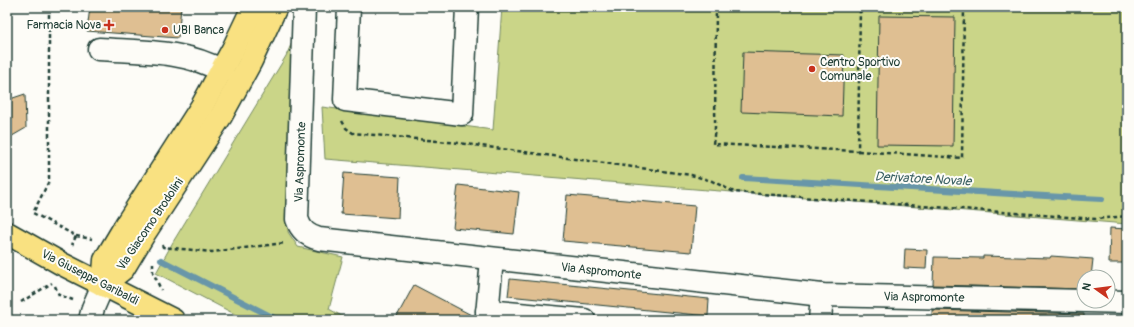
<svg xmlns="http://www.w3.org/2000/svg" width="1134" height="327" font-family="Pangolin,sans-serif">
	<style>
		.green { fill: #cad588; stroke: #74895e }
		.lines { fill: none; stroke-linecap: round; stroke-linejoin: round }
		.stream { stroke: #6796a9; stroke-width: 6 }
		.building { fill: #dfbf92; stroke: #1f3d34 }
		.minor-casing { stroke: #1f3d34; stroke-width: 25 }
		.major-casing { stroke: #1f3d34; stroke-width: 25 }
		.path { stroke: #1f3d34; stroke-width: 2.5; stroke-dasharray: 4 3; stroke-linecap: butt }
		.minor { stroke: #fdfcf7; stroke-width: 22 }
		.major { stroke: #f9e181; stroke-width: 22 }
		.poi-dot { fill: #c8321e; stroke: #fdfcf7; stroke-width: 1.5 }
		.labels { text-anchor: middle; stroke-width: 4; stroke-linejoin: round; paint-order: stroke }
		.poi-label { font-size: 12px; fill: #1f3d34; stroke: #fdfcf7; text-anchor: start }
		.street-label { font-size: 12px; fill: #1f3d34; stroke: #fdfcf7 }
		.water-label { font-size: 13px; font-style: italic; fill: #3d6265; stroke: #fdfcf7 }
	</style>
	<rect width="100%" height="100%" fill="#fdfcf7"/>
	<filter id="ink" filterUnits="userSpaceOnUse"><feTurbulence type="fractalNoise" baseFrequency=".025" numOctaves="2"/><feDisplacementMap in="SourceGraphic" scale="8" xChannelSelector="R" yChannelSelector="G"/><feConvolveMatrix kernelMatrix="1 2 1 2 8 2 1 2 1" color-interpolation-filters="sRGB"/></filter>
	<g filter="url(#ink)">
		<g class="green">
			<polygon points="502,7 1127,7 1127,224 325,159 322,107 493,130"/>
			<polygon points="293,40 296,42 288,232 298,247 343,257 329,309 349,320 246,320 156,273 173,242 286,56"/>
		</g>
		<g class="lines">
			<g class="stream">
				<polyline points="743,178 1063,197 1102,199"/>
				<polyline points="161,260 278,320"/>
			</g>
		</g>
		<g class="building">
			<polygon points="90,7 181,7 178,38 87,31"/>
			<polygon points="879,16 955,17 953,146 877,145"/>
			<polygon points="743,52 844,55 842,116 741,112"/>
			<polygon points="25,94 26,128 7,139 7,100"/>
			<polygon points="344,173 400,177 398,218 341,214"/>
			<polygon points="458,185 519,192 514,234 453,228"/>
			<polygon points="567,195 695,206 691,252 563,241"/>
			<polygon points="1110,228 1127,229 1127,263 1109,263"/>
			<polygon points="905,249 927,250 926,269 904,268"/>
			<polygon points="983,256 1050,258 1051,256 1093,259 1091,277 1084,277 1084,289 933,285 934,257 983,258"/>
			<polygon points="510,279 709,299 708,316 508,296"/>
			<polygon points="414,285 475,317 476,320 395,320"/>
			<polygon points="932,310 1084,314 1084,320 932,320"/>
		</g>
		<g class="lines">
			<g class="minor-casing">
				<g id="minor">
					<path d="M304,7L297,219C301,231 308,236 319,239L822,295L1127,302"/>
					<polyline points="349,7 345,100 462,114 467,7"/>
					<path d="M99,49C139,52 186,50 222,71"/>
					<polyline points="492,259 487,315 496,319"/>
					<polyline points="487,311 584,320"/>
					<polyline points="90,320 93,308 103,285"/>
					<polyline points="820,320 822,295"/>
				</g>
			</g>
			<g class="major-casing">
				<g id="major">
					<polyline points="7,233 62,264 173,320"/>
					<polyline points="103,285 123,269 144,234 221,116 251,61 276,7"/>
					<polyline points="103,285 105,260 127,223 202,106 233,49 253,7"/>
				</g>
			</g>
			<g class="path">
				<polyline points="49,7 49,181 33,213 76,236 72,245"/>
				<polyline points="716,7 715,128 713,144 858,151 860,7"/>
				<polyline points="342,121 346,128 353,133 459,143 691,175 712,181 734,192 1096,219 1127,216"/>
				<polyline points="858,151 962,158 964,7"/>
				<polyline points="76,236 92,239"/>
				<polyline points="162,245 163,247 212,252 285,243"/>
				<polyline points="153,263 153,272 161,290"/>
				<polyline points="55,286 59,295 73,300"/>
				<polyline points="21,302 52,283"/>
			</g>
			<use href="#minor" class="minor"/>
			<use href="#major" class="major"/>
		</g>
	</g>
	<g class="poi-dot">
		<path d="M107 19h4v4h4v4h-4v4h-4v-4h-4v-4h4z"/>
		<circle cx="165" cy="30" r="4"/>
		<circle cx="812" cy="69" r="4"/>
	</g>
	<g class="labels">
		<g class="poi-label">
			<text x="101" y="29" text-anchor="end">Farmacia Nova</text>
			<text x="173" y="34">UBI Banca</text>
			<text x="820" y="66">Centro Sportivo<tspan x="820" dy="14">Comunale</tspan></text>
		</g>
		<g class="street-label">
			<text transform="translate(300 162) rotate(-88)" y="4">Via Aspromonte</text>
			<text transform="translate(150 224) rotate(-56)" y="4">Via Giacomo Brodolini</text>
			<text transform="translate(601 271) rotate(6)" y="4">Via Aspromonte</text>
			<text transform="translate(90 277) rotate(27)" y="4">Via Giuseppe Garibaldi</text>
			<text transform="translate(924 297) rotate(1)" y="4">Via Aspromonte</text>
		</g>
		<g class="water-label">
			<text transform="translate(923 178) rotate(3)" y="5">Derivatore Novale</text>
		</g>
	</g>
	<rect width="1134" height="327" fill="none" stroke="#fdfcf7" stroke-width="24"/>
	<rect x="12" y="12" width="1110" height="303" fill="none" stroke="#1f3d34" stroke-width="1.5" filter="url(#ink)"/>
	<g transform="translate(1096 289) rotate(284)"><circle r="19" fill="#fdfcf7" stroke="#a4b0a9"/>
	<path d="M0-3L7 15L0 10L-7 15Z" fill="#c8321e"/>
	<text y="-6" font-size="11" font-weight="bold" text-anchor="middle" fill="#1f3d34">N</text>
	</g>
</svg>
